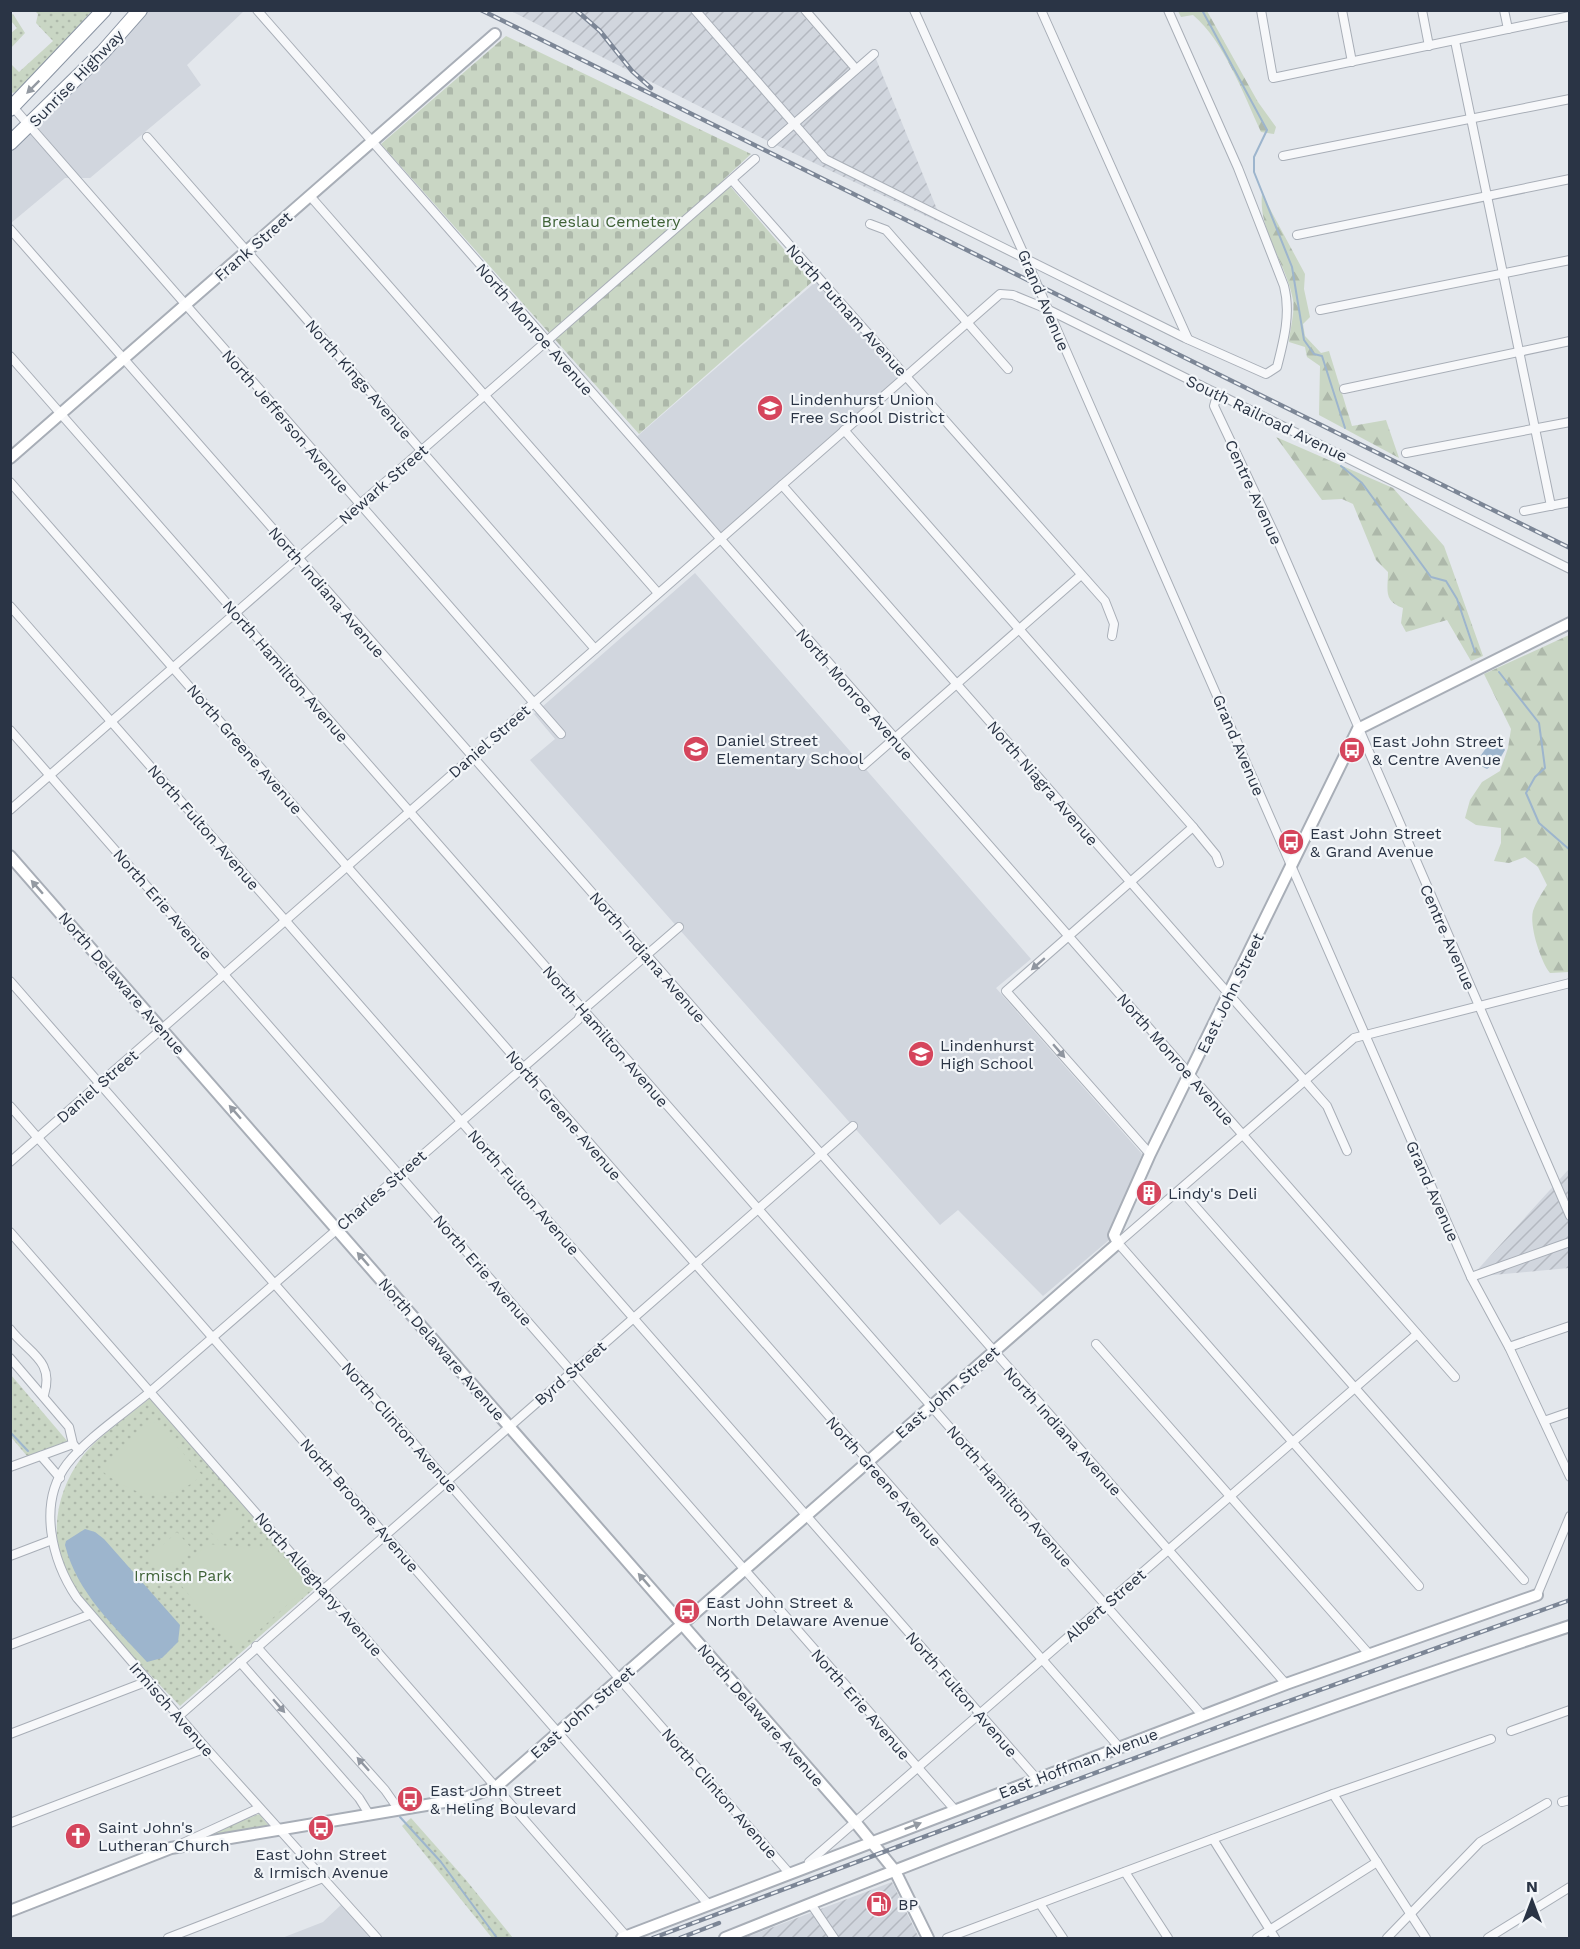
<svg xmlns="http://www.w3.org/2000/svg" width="1580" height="1949" font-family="'Work Sans',sans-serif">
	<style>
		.built { fill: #d1d6de }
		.industrial { fill: url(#industrial-furrows) }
		.grass { fill: url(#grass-dots) }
		.forest { fill: url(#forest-firs) }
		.cemetery { fill: url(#cemetery-stones) }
		.pitch { fill: #c9d6c4 }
		.water { fill: #9db5cd }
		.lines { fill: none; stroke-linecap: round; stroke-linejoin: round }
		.stream { stroke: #9db5cd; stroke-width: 2 }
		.street-casing { stroke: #a8aeb7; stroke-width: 10 }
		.secondary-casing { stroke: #a8aeb7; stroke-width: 14 }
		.highway-casing { stroke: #8a94a3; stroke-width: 16 }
		.street { stroke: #f7f8fa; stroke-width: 8 }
		.secondary { stroke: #fff; stroke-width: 10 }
		.highway { stroke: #fff; stroke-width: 14 }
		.rail-casing { stroke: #7c8696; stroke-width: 4.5 }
		.rail { stroke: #f3f6f9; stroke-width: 2; stroke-dasharray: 7; stroke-linecap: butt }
		.oneway { fill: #949aa2 }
		.oneway2 { fill: #9096a0 }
		.labels { text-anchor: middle; stroke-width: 4.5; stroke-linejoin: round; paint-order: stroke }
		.street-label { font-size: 16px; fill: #2a3445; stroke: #f3f6f9 }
		.park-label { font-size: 16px; fill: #3f6237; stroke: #f3f6f9 }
		.poi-label { font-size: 16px; fill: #2a3445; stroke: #f3f6f9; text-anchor: start }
	</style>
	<defs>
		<pattern id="industrial-furrows" width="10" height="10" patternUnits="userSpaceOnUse" patternTransform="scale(1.5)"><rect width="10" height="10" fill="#d1d6de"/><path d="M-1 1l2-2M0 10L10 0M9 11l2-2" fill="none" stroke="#b4b8c0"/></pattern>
		<pattern id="grass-dots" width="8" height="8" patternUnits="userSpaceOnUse" patternTransform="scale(1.5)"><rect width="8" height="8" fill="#c9d6c4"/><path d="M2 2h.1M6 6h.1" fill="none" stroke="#adb8aa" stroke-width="1.8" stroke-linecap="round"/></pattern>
		<pattern id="forest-firs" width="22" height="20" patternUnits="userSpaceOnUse" patternTransform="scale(1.5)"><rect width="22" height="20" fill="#c9d6c4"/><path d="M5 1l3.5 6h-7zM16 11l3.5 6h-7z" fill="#adb8aa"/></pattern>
		<pattern id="cemetery-stones" width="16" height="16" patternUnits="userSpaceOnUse" patternTransform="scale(1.5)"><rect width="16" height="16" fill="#c9d6c4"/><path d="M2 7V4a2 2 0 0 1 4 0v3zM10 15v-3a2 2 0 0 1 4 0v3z" fill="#adb8aa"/></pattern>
	</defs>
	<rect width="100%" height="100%" fill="#e3e7ec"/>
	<g class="built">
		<polygon points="140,11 244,11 187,65 201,85 90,178 65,178 11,223 11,143"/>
		<polygon points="819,279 906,376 719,539 633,440"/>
		<polygon points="695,573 1031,959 996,988 1142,1154 1109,1240 1043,1296 958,1210 940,1225 530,760 555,739 534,714"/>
		<polygon points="342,1904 374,1938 282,1938 323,1922"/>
	</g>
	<g class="industrial">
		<polygon points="511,11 799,11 855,75 874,54 943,224 772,143"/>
		<polygon points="1569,1169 1569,1268 1471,1277"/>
		<polygon points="892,1882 919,1938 744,1938"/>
	</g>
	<g class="grass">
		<polygon points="35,11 92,11 17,92 11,93 11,67 12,65 19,72 53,41 36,23 38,14"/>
		<polygon points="13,14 25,33 11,48 11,33 17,28 11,21 11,15"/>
		<polygon points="10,1375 11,1375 68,1442 27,1456 11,1437"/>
		<path d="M151,1397L316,1587L180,1706C152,1677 124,1648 98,1618C90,1608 78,1598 72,1586C48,1544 53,1496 82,1457C98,1436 130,1415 151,1397Z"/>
		<polygon points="259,1814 269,1826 206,1836 209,1834"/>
		<polygon points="411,1818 466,1880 513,1938 492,1938 402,1826"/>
	</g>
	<g class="forest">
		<path d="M1178,11H1207L1258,102L1276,127L1274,134L1261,132C1244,95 1224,41 1193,15L1181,17Z"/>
		<path d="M1262,194L1305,274L1304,289L1310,317L1303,324L1305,336L1321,353L1329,351L1352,426L1386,420L1399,458L1319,415L1320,366L1307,357L1305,347L1289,342C1290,329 1295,313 1293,300C1287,265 1258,230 1262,194Z"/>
		<path d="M1276,437L1393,488L1444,546L1483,656L1471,661L1447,620L1406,632L1401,623L1403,608C1383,601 1388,590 1388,572L1376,560L1353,504L1342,499L1322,500Z"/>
		<path d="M1569,635V972L1550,973C1541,962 1529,926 1533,911C1536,902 1542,893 1547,885L1538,867L1525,857L1509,863L1494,861L1501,843V828L1476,825L1465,818L1470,800L1482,782L1500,771L1508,748L1511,729L1484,674Z"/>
	</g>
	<polygon class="cemetery" points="506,36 751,154 724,179 812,282 639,434 381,144"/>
	<g class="pitch">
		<path d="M149,1422L157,1423L202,1475C169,1506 134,1497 102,1471Z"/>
		<polygon points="232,1509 245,1524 222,1545 208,1529"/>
		<polygon points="177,1532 192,1549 162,1575 148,1558"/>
		<polygon points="208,1544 276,1550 307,1587 243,1645 231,1645 174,1577"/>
	</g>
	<g class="water">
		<polygon points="1491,741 1500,741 1505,750 1499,760 1487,769 1481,766 1479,758"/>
		<path d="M85,1529L95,1532L104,1539L180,1625L178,1642L162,1658L147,1662C114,1626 77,1593 65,1545L66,1541Z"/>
	</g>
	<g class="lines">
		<g class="stream">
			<polyline points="1202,10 1267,130 1254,157 1254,172 1292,267 1304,340 1314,354 1322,356 1345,428"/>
			<polyline points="1341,466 1362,483 1431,577 1446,581 1457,599 1475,652"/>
			<polyline points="1499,672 1539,723 1545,768 1535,777 1526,793 1539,823 1570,850"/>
			<polyline points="10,1432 28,1451"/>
			<polyline points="400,1817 441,1862 497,1938"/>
		</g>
		<g class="street-casing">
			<g id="street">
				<polyline points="257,10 1455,1377"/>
				<path d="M695,10L825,159L1185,338L1266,374L1277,367C1284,340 1291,313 1284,286L1238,168L1168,10"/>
				<polyline points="805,10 856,69"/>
				<polyline points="914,10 1026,259 1471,1277 1509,1347 1570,1477"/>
				<polyline points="1041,10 1188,339"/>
				<polyline points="1261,10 1273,78 1570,16"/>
				<polyline points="1342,10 1352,62"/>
				<polyline points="1422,10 1429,46"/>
				<polyline points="1504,10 1508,29"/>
				<polyline points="1455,41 1551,506"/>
				<polyline points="13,107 561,734"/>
				<polyline points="147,137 595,649"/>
				<polyline points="772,143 874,54"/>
				<polyline points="1283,156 1570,99"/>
				<polyline points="732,180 1105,601 1114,624 1112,636"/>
				<polyline points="310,196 658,593"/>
				<polyline points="870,224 886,230 1008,369"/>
				<polyline points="10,229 1286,1684"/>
				<polyline points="1297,235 1570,179"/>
				<polyline points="1320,310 1570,260"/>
				<polyline points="10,356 1202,1715"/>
				<polyline points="1344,389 1570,341"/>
				<polyline points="1217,395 1214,406 1276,537 1570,1216"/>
				<polyline points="844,430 1193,827 1216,855 1219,863"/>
				<polyline points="1406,453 1570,422"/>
				<polyline points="10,482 1119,1747"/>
				<polyline points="782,485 1327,1106 1347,1151"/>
				<polyline points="1524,511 1570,502"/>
				<polyline points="10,606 1037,1779"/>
				<polyline points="10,730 955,1810"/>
				<polyline points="863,766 1081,575"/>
				<polyline points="10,810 755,159"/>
				<polyline points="10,981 790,1874 794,1872"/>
				<polyline points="10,1106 709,1905"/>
				<polyline points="1150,1154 1006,991 1193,827"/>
				<polyline points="10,1162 1000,294 1013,295 1047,309 1570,569"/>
				<polyline points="1181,1190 1524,1580"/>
				<polyline points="10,1232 627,1937"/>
				<polyline points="1471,1277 1570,1242"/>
				<path d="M10,1329C28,1353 55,1360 44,1395"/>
				<polyline points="1096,1344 1369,1654"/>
				<polyline points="1509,1347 1570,1326"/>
				<polyline points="10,1358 69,1427 73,1444 79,1451"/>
				<polyline points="1544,1421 1570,1412"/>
				<polyline points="41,1456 60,1478"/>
				<polyline points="10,1467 73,1444"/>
				<polyline points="10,1556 52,1540"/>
				<polyline points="1419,1586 1118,1243 1354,1038 1570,983"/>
				<polyline points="1537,1595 1570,1516"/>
				<polyline points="10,1645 89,1615"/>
				<polyline points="256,1646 385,1790 399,1810"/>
				<polyline points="240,1662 359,1798 369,1814"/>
				<polyline points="179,1716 853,1126"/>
				<polyline points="1511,1731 1570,1710"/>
				<polyline points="10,1734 148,1681"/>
				<polyline points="1333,1794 1426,1938"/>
				<polyline points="1562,1802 1570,1800"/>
				<polyline points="10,1823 206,1748"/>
				<polyline points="1213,1839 1275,1938"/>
				<polyline points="183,1843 259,1808"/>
				<polyline points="809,1862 1417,1334"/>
				<polyline points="1125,1872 1168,1938"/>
				<polyline points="811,1904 834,1938"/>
				<polyline points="1040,1904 1063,1938"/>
				<polyline points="168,1938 323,1878"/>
				<path d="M377,1938L206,1748L77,1598C52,1561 37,1504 67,1464C87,1438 125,1413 151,1391L578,1020L583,1010L679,927"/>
				<polyline points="947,1938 1333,1794 1491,1739"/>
				<polyline points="1257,1938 1377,1862"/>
				<polyline points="1387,1938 1480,1842 1547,1803"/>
				<polyline points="1488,1938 1570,1887"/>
			</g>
		</g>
		<g class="secondary-casing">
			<g id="secondary">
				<polyline points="10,458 495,34"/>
				<polyline points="10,856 856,1823 895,1871 928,1938"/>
				<polyline points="10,1911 171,1848 462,1799 496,1787 1118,1243 1114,1235 1150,1154 1358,729 1570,623"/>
				<polyline points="622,1938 1286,1684 1537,1595"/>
				<path d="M725,1938C1003,1826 1285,1720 1570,1626"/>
			</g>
		</g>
		<g class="highway-casing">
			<g id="highway">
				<polyline points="10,109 104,10"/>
				<polyline points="10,143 103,52 140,10"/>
			</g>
		</g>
		<use href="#street" class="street"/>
		<use href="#secondary" class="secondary"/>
		<use href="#highway" class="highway"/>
		<g class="rail-casing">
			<g id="rail">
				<polyline points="481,10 1570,548"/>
				<polyline points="576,10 600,31 632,71 651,88"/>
				<polyline points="653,1938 1253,1714 1570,1600"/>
				<polyline points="680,1938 719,1923"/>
			</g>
		</g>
		<use href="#rail" class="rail"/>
	</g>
	<defs><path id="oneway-solid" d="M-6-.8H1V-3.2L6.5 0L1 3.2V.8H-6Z" transform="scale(1.5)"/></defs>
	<g class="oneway">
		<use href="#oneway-solid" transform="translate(33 87) rotate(135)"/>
		<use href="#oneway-solid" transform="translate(37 887) rotate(-131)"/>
		<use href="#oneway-solid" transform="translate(235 1112) rotate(-131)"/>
		<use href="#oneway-solid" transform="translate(363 1259) rotate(-131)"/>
		<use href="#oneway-solid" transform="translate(644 1580) rotate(-131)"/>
		<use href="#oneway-solid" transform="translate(913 1826) rotate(-21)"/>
	</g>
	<g class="oneway2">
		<use href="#oneway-solid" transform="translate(1038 964) rotate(139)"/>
		<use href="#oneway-solid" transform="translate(1059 1051) rotate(49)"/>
		<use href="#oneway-solid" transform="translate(279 1706) rotate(49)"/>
		<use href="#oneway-solid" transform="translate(363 1764) rotate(-132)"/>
	</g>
	<defs>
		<g id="school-disc" transform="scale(1.35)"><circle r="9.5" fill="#d5455c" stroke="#f3f6f9"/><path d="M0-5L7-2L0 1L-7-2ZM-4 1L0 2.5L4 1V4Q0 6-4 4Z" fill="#fff"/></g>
		<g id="bus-disc" transform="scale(1.35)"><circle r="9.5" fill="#d5455c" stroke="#f3f6f9"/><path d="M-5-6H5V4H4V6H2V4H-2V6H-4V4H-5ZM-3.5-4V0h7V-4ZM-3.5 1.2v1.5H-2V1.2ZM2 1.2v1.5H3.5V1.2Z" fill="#fff"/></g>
		<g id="building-disc" transform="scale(1.35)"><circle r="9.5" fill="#d5455c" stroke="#f3f6f9"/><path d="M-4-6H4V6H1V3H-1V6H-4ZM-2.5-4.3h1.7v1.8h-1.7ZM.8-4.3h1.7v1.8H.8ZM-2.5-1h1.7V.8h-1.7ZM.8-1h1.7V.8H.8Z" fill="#fff"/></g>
		<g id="church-disc" transform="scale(1.35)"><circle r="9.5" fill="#d5455c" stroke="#f3f6f9"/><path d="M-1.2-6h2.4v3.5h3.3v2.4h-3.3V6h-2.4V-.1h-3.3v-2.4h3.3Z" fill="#fff"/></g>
		<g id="fuel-disc" transform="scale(1.35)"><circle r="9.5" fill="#d5455c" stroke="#f3f6f9"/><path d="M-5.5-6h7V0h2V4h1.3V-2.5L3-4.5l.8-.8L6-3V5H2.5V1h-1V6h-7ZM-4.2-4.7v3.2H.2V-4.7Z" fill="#fff"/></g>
	</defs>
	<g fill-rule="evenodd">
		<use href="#school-disc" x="770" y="408"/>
		<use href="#school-disc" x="696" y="749"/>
		<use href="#bus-disc" x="1352" y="750"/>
		<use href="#bus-disc" x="1291" y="842"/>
		<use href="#school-disc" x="921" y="1054"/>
		<use href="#building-disc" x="1149" y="1193"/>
		<use href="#bus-disc" x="687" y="1611"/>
		<use href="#bus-disc" x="410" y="1799"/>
		<use href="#bus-disc" x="321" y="1828"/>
		<use href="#church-disc" x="78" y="1836"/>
		<use href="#fuel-disc" x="879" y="1904"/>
	</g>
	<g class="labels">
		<g class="street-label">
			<text transform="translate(76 78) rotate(-46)" y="6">Sunrise Highway</text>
			<text transform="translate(253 246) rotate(-41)" y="6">Frank Street</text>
			<text transform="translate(1044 300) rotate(67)" y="6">Grand Avenue</text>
			<text transform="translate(847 310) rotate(48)" y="6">North Putnam Avenue</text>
			<text transform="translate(535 329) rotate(49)" y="6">North Monroe Avenue</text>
			<text transform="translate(359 379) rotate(49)" y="6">North Kings Avenue</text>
			<text transform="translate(1267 418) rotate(26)" y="6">South Railroad Avenue</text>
			<text transform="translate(286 421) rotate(49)" y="6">North Jefferson Avenue</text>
			<text transform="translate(383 484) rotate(-41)" y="6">Newark Street</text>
			<text transform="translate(1254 492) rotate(65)" y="6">Centre Avenue</text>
			<text transform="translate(327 592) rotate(49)" y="6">North Indiana Avenue</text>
			<text transform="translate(286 671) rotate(49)" y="6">North Hamilton Avenue</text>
			<text transform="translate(855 694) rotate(49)" y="6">North Monroe Avenue</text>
			<text transform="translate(489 741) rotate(-41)" y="6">Daniel Street</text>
			<text transform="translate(1239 745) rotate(67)" y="6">Grand Avenue</text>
			<text transform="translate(245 749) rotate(49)" y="6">North Greene Avenue</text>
			<text transform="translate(1043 783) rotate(49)" y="6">North Niagra Avenue</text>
			<text transform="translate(204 827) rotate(49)" y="6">North Fulton Avenue</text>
			<text transform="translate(163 904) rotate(49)" y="6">North Erie Avenue</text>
			<text transform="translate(1448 937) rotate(66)" y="6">Centre Avenue</text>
			<text transform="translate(648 957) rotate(49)" y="6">North Indiana Avenue</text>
			<text transform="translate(122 983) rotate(49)" y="6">North Delaware Avenue</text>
			<text transform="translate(1230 993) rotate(-64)" y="6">East John Street</text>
			<text transform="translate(606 1036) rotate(49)" y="6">North Hamilton Avenue</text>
			<text transform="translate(1176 1059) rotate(49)" y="6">North Monroe Avenue</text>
			<text transform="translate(97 1086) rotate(-41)" y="6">Daniel Street</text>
			<text transform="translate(564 1115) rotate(49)" y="6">North Greene Avenue</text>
			<text transform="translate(381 1190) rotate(-41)" y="6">Charles Street</text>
			<text transform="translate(1433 1191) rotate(66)" y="6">Grand Avenue</text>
			<text transform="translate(524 1192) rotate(49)" y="6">North Fulton Avenue</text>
			<text transform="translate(483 1270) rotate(49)" y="6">North Erie Avenue</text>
			<text transform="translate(442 1349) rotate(49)" y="6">North Delaware Avenue</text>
			<text transform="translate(570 1373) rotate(-41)" y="6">Byrd Street</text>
			<text transform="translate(947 1392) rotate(-41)" y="6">East John Street</text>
			<text transform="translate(400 1427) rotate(49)" y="6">North Clinton Avenue</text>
			<text transform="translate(1063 1431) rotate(48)" y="6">North Indiana Avenue</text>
			<text transform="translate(884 1481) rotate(49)" y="6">North Greene Avenue</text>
			<text transform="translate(1010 1496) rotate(49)" y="6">North Hamilton Avenue</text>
			<text transform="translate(360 1505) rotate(49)" y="6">North Broome Avenue</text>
			<text transform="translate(319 1584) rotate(49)" y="6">North Alleghany Avenue</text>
			<text transform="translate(1105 1605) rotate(-41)" y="6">Albert Street</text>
			<text transform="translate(962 1694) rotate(49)" y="6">North Fulton Avenue</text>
			<text transform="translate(861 1704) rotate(49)" y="6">North Erie Avenue</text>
			<text transform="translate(172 1709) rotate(49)" y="6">Irmisch Avenue</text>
			<text transform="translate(582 1712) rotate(-41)" y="6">East John Street</text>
			<text transform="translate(761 1715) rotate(49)" y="6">North Delaware Avenue</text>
			<text transform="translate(1078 1763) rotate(-21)" y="6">East Hoffman Avenue</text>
			<text transform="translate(720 1793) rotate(49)" y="6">North Clinton Avenue</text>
		</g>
		<g class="park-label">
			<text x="611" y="227">Breslau Cemetery</text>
			<text x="183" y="1581">Irmisch Park</text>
		</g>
		<g class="poi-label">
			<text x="790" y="405">Lindenhurst Union<tspan x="790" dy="18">Free School District</tspan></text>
			<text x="716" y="746">Daniel Street<tspan x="716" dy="18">Elementary School</tspan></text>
			<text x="1372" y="747">East John Street<tspan x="1372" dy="18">&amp; Centre Avenue</tspan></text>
			<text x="1310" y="839">East John Street<tspan x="1310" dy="18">&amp; Grand Avenue</tspan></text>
			<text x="940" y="1051">Lindenhurst<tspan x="940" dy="18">High School</tspan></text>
			<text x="1168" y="1199">Lindy's Deli</text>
			<text x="706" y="1608">East John Street &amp;<tspan x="706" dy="18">North Delaware Avenue</tspan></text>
			<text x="430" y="1796">East John Street<tspan x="430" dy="18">&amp; Heling Boulevard</tspan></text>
			<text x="98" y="1833">Saint John's<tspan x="98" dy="18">Lutheran Church</tspan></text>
			<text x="321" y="1860" text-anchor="middle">East John Street<tspan x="321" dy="18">&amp; Irmisch Avenue</tspan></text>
			<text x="898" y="1910">BP</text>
		</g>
	</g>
	<rect width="1580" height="1949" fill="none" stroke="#2a3445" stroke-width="24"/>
	<g transform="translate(1532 1901)" stroke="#f3f6f9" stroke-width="4.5" paint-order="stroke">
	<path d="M0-4.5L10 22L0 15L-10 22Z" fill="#2a3445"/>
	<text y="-9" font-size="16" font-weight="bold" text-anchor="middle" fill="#2a3445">N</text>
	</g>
</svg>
